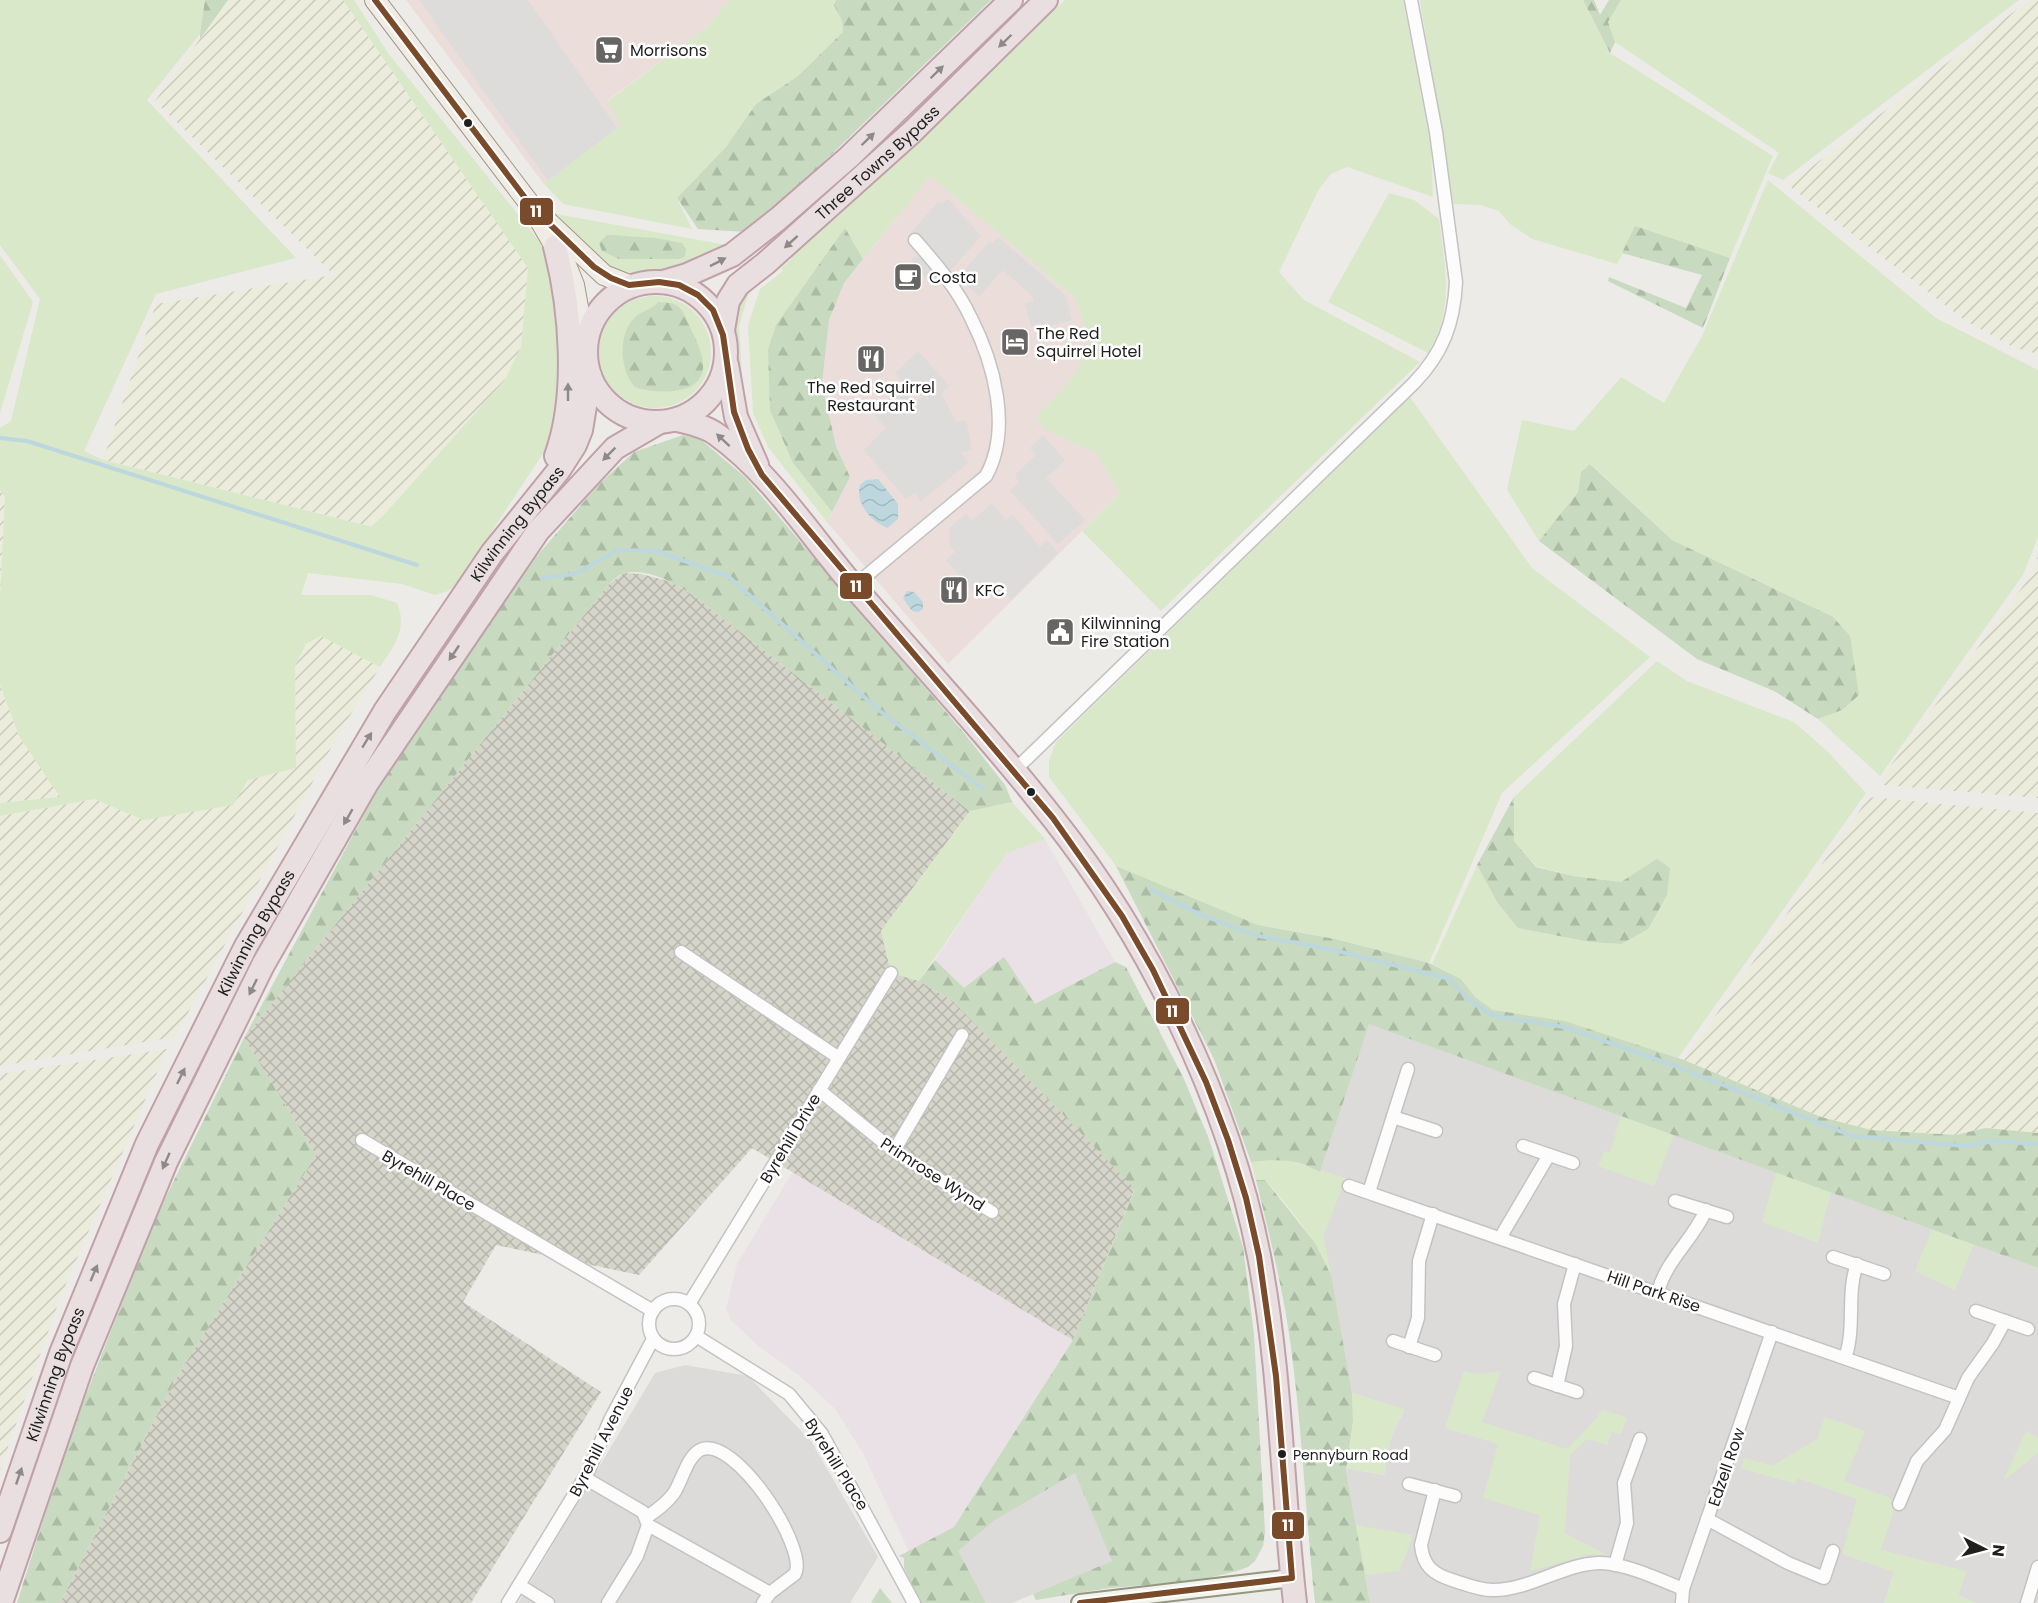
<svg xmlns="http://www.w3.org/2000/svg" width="2038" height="1603" font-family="Poppins,sans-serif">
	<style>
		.residential { fill: #dcdbd9 }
		.commercial { fill: #eaddda }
		.industrial { fill: #eae1e6 }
		.construction { fill: url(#construction-cross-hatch) }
		.farmland { fill: url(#farmland-furrows) }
		.grass { fill: #d9e8c9 }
		.forest { fill: url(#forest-firs) }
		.parking { fill: #dddcdb }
		.water { fill: url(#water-waves) }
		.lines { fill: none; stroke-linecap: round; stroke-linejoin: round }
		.stream { stroke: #bdd7de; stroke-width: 4 }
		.street-casing { stroke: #c4c3c2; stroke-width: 15 }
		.secondary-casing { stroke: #949681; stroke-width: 20 }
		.primary-casing { stroke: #a29986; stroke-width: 22 }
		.highway-casing { stroke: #c0a1a9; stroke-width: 26 }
		.street { stroke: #fcfcfc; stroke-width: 12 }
		.secondary { stroke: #f2f3eb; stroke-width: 16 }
		.primary { stroke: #f0ece5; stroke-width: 20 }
		.highway { stroke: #eadfe0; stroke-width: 22 }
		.bus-1-casing { stroke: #fff; stroke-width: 10 }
		.bus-1 { stroke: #7a4b2a; stroke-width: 6 }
		.oneway { fill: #8f8989 }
		.bus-dot { fill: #1f1f1f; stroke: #fff; stroke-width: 2 }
		.labels { text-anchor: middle; stroke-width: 5; stroke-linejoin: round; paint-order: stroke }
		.bus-label { font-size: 14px; fill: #1f1f1f; stroke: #fff; text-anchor: start }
		.poi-label { font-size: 16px; fill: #1f1f1f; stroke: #fff; text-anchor: start }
		.street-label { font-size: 16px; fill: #1f1f1f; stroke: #fff }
		.line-badge { stroke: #fff; stroke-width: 2 }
		.badge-label { font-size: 16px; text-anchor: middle; font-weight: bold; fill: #fff }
	</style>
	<defs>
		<pattern id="construction-cross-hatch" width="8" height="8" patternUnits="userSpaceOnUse" patternTransform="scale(1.5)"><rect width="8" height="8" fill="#d6d5ca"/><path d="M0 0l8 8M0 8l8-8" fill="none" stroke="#b7b6ad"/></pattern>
		<pattern id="farmland-furrows" width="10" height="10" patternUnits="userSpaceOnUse" patternTransform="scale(1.5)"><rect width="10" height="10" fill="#ebecdc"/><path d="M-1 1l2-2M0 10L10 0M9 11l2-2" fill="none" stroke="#c9cabc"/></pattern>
		<pattern id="forest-firs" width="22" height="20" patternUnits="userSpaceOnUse" patternTransform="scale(1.5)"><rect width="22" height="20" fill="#c8dabf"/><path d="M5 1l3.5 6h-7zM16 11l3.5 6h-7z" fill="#abbba4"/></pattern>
		<pattern id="water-waves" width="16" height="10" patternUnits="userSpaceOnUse" patternTransform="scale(1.5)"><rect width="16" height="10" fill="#bdd7de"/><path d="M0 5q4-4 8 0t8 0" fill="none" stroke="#a2b8be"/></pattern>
	</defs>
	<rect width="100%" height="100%" fill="#edebe8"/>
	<g class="residential">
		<polygon points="1369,1023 2038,1268 2038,1603 1976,1603 1958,1595 1966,1571 1894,1572 1884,1603 1370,1603 1346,1471 1347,1468 1384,1475 1390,1440 1404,1410 1352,1393 1323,1236 1320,1172"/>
		<polygon points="685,1365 748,1376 811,1441 878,1557 850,1603 518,1603 655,1373"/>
		<polygon points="1075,1472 1112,1561 1012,1603 986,1603 957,1551 995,1520"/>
	</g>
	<g class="commercial">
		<polygon points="406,0 729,0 708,26 607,101 622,125 544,184"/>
		<polygon points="930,176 1075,298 1090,342 1074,376 1036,417 1046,430 1096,453 1120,493 948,664 827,522 850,477 836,446 822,384 829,320 844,283"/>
	</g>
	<g class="industrial">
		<polygon points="1045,839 1115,962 1035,1005 964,988 935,960 1007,853"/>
		<polygon points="793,1171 1073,1340 954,1527 909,1552 863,1453 835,1409 800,1376 758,1346 730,1319 726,1309 737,1264"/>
	</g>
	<polygon class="construction" points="624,573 641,574 672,582 697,598 970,811 881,931 891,972 919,981 953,1001 1135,1188 1073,1340 752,1148 639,1275 496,1245 463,1302 601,1392 471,1603 60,1603 175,1380 316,1155 244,1038 609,584"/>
	<g class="farmland">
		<polygon points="228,0 343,0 528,268 521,347 504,381 373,527 103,460 156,304 334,275 155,101"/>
		<polygon points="2029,0 2038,0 2038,354 2013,347 1966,321 1788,185"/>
		<polygon points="0,490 5,497 0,598"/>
		<polygon points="2038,556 2038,798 1884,785 1883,776 2029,578"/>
		<polygon points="321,636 380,667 338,735 175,1037 0,1066 0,816 95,799 144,820 248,780 296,768 295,666 306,644"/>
		<polygon points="0,685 19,736 61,797 0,803"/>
		<polygon points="1869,797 2038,813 2038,1133 1985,1128 1956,1135 1871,1130 1821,1117 1684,1060"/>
		<polygon points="167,1049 60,1298 0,1470 0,1074"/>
	</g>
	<g class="grass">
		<path d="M0,0H205L200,34L147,100L296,258L156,294L84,451L103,460L373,527L504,381L521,347L528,268L343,0H354L388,53L545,248L562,317L553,438L458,583L448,591L435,595L402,584L308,573L301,595H371L397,603C408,628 394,647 380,667L321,636L306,644L295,666L296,768L248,780L233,805L144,820L94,799L0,816V803L60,797L19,736L0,685V598L5,497L0,490V428L11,421L40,299L0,245Z"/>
		<polygon points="729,0 836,0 834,5 842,21 843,32 798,76 756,104 726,147 677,198 692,229 563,204 544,184 621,125 607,102 708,26"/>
		<polygon points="1065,0 1403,0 1431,147 1433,197 1347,167 1331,174 1319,189 1279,272 1304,300 1420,362 1161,611 1082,531 1120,493 1096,453 1046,430 1036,417 1074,376 1090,342 1075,298 930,176 863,259 845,229 793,463 832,512 827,522 768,447 753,413 748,325 760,289 783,271 781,268 792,259 790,254 838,216"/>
		<polygon points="1420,0 1583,0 1610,53 1773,156 1730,258 1636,228 1617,264 1532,239 1510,224 1499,211 1480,205 1453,204"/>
		<polygon points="1621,0 2019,0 1783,180 1768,173 1779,153 1615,42 1608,22"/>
		<polygon points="1768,180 1936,318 2038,370 2038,537 2023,575 1880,776 1818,719 1842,710 1733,570 1672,540 1591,464 1581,472 1578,492 1539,541 1507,490 1522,420 1574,431 1621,377 1664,403 1702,336"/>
		<path d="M1389,193L1414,200L1439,219C1445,266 1455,311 1428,353L1328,302Z"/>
		<path d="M556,214L727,245C703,257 637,283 611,270C592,260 571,230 556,214Z"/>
		<polygon points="0,255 33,302 0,413"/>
		<path d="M751,286L739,326L744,407C736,368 725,320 751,286Z"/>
		<circle cx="655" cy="352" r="56"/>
		<polygon points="1410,397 1532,568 1650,657 1502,793 1429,963 1335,939 1258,925 1116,866 1049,777 1049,760 1056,742"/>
		<polygon points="1657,661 1687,681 1794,722 1827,751 1866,793 1678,1058 1565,1021 1493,1010 1475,997 1461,979 1432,964 1477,865 1497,902 1518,928 1590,942 1621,944 1657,860 1621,882 1573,876 1536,866 1514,841 1514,797"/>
		<polygon points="1012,802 1045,839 1007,853 919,981 891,973 881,931 970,811"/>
		<polygon points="1621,1115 1674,1135 1654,1186 1598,1166 1604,1151 1610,1152"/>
		<path d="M1285,1159L1346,1178L1323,1236L1331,1275C1314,1239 1292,1209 1265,1180H1256L1251,1162Z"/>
		<polygon points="1776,1172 1831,1192 1818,1243 1762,1222"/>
		<polygon points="1932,1229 1974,1244 1955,1290 1915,1271"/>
		<polygon points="1464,1371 1480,1374 1501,1371 1482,1422 1567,1449 1597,1418 1602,1409 1627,1418 1621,1434 1612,1432 1607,1445 1587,1439 1570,1455 1565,1533 1607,1555 1592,1554 1530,1571 1540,1515 1483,1498 1498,1444 1445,1428"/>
		<polygon points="1352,1393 1404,1409 1390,1440 1384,1475 1347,1468 1353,1421"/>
		<polygon points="1825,1417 1865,1431 1844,1481 1890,1498 1895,1506 1881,1550 1967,1571 1958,1595 1976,1603 1884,1603 1894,1572 1842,1554 1857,1499 1797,1478 1795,1484 1741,1468 1745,1458 1772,1466 1817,1439"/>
		<polygon points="2026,1431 2038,1438 2038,1453 2003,1481"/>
		<polygon points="1356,1525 1413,1535 1400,1571 1365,1575"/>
	</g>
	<g class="forest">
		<polygon points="205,0 228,0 200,39 200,34"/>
		<polygon points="836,0 991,0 773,211 747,232 698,229 677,198 726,147 756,104 798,76 843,32 842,21 834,5"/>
		<polygon points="1583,0 1594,0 1600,15 1609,0 1621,0 1608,22 1615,42 1610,53"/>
		<polygon points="1635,226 1730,258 1703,328 1608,281 1609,277 1686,308 1702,275 1622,253"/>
		<polygon points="845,228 863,259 844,283 829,320 822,384 836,446 850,477 832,512 793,463 770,410 768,350 776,325"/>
		<polygon points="607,235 656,238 682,243 686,249 685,256 680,259 619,259 602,251 599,243"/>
		<path d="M658,302C663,303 672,302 676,305C684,309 687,322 691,329C696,339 702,352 703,364C705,397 655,394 635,387C620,371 617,334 635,317C642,311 651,310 658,302Z"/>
		<path d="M683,435L700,439L745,477L964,733L1005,785L1012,802L970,811L697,598C678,585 650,568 625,573C620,574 613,580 609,584L244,1038L316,1155L175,1380L60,1603H17L68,1441L154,1221L244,1038L383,779L456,668L536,557L599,484L634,452Z"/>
		<polygon points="1590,464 1672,540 1833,617 1850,636 1859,695 1842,710 1818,719 1774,691 1697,659 1539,541 1578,492 1581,472"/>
		<polygon points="1514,797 1514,841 1536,867 1573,876 1621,882 1657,859 1670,868 1667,895 1648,929 1621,944 1590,942 1518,928 1497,902 1477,865"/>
		<path d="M1116,866L1258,925L1335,939L1429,963L1461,979L1475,997L1493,1010L1565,1021L1684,1060L1821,1117L1871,1130L1956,1135L1985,1128L2038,1133V1268L1369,1024L1320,1172C1296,1158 1278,1159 1251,1162L1214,1059Z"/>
		<polygon points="1004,957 1035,1004 1115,962 1126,967 1184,1079 1209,1139 1243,1247 1254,1334 1265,1532 1263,1546 1255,1561 1248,1567 1237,1571 1196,1581 1109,1588 1036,1600 1033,1594 1112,1561 1075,1473 995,1520 958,1551 986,1603 921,1603 904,1568 904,1558 899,1556 954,1527 1073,1340 1135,1189 953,1001 919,981 935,960 964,988"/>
		<path d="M1256,1180H1265L1315,1243L1331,1275L1352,1393L1353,1421L1346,1471L1370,1603H1315C1305,1511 1302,1418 1288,1327C1280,1277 1268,1229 1256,1180Z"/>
		<polygon points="880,1588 892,1603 871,1603"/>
	</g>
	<g class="parking">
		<polygon points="419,0 528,0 617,128 548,181"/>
		<polygon points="948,199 981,236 935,288 911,260 919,254 910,234 937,203 941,204"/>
		<polygon points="998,237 1066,296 1072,320 1042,328 1041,323 1031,326 1025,303 1034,301 1033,297 1003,270 979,296 964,283 968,279 961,274 989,242 992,244"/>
		<polygon points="918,351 949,386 941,393 956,422 966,420 972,450 961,452 968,463 921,501 915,492 906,499 864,450 886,428 875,415 903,390 914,404 921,398 918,386 910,392 895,373"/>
		<polygon points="1043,435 1065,460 1046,478 1085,520 1058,544 1010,491 1019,482 1016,479 1017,473 1036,455 1030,448"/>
		<polygon points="992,503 1005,520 1013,515 1040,547 1047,540 1058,553 1011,600 995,582 978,597 946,560 955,552 950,546 949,528 966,514 972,521"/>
	</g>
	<g class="water">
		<path d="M878,479L898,504V519L887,528C871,521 855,504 860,485L866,480Z"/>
		<polygon points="907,591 914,592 923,602 923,609 918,612 912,611 903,598"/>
	</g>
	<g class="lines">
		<g class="stream">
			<polyline points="0,438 27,441 417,565"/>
			<polyline points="542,578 575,574 618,550 657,551 729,577 880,711 983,789"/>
			<polyline points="1151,890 1199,914 1254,935 1333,950 1450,979 1468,999 1493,1016 1564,1027 1670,1064 1852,1136 1965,1146 1995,1141 2038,1144"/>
		</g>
		<g class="street-casing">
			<g id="street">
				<path d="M854,586L986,476C1012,429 994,363 971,318C957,288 936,264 915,240"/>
				<path d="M1014,771L1414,383C1443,353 1454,323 1456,282L1436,132L1411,0"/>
				<polyline points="681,952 839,1058"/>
				<polyline points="819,1090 894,1151 992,1212"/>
				<polyline points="1393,1117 1436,1131"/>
				<polyline points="362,1140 653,1311"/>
				<polyline points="1523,1146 1573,1163"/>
				<polyline points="894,1151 962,1035"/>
				<polyline points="1349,1186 1959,1398"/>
				<polyline points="1369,1192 1408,1069"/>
				<polyline points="1675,1201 1727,1217"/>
				<polyline points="1500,1238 1549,1155"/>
				<polyline points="1833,1257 1884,1274"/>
				<path d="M1658,1292C1666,1260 1693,1240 1706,1210"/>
				<circle cx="674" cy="1324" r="25"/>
				<polyline points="689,1304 891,973"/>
				<polyline points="1976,1311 2028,1329"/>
				<polyline points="696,1336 789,1394 822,1434 914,1603"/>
				<polyline points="1393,1341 1435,1355"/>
				<polyline points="1409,1347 1418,1318 1419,1261 1433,1214"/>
				<path d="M1845,1358C1856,1328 1846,1294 1857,1264"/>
				<polyline points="1534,1378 1577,1392"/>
				<polyline points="1557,1386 1566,1346 1564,1304 1575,1264"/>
				<polyline points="585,1478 643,1512 648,1525 637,1556 608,1603"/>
				<polyline points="1409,1484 1455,1496"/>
				<path d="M1435,1490L1421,1545C1423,1566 1433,1574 1452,1580C1465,1584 1479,1590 1492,1590C1528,1591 1563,1564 1599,1563C1622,1562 1661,1580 1683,1589"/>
				<polyline points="1899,1504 1917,1461 1945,1430 1968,1378 1993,1343 2005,1321"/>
				<path d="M647,1517C657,1510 667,1503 674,1493C682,1481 687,1457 700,1450C734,1433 809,1549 795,1574L770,1593L763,1603"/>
				<polyline points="1707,1519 1788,1563 1824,1578 1833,1551"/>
				<polyline points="648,1525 770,1593"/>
				<polyline points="1615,1565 1627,1523 1624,1483 1640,1439"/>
				<polyline points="519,1585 548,1603"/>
				<polyline points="508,1603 588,1472 610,1420 653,1339"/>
				<polyline points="1682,1603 1683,1589 1772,1332"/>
				<polyline points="2027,1603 2038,1567"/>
			</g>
		</g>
		<g class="secondary-casing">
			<polyline id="secondary" points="1080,1603 1292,1578"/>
		</g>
		<g class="primary-casing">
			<g id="primary">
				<polyline points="375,0 532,207 566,265 574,285 586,352"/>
				<polyline points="547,221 604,275 631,286"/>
			</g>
		</g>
		<g class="highway-casing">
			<g id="highway">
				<path d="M555,247C571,308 578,396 556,456"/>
				<circle cx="656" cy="352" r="70"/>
				<polyline points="663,282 687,275 732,255 778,219 849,157 1011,0"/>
				<path id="s1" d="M723,330L728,301L738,285L766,263L912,132L1046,0"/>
				<polyline points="727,365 736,417 757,465"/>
				<path d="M677,420C690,423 705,426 716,434C773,475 811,537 856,589C922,665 990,738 1052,817C1149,939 1229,1102 1259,1256C1281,1370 1282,1488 1295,1603"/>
				<path id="s2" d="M0,1531L61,1353L147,1144L246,946L385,711L492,553L559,470L575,445L581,430L590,376"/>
				<polyline points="1,1603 82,1366 166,1162 263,965 367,783 538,531 615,448 658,423"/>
			</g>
		</g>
		<use href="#street" class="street"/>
		<use href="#secondary" class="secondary"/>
		<use href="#primary" class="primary"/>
		<use href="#highway" class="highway"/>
		<g class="bus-1-casing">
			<polyline id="bus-1" points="375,0 532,207 594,267 611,278 629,285 659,282 679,285 698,295 713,310 723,335 734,412 748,449 762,475 1053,818 1122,916 1153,970 1206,1082 1228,1140 1246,1198 1259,1256 1276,1376 1292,1578 1080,1603"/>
		</g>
		<use href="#bus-1" class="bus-1"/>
	</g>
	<defs><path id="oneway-solid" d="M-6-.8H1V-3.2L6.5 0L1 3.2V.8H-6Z" transform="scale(1.5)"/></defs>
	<g class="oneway">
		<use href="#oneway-solid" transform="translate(1005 41) rotate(136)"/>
		<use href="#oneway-solid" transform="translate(937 72) rotate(-44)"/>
		<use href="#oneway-solid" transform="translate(868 139) rotate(-44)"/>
		<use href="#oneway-solid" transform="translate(791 242) rotate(138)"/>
		<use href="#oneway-solid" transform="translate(718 262) rotate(-27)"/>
		<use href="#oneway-solid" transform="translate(568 392) rotate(-90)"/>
		<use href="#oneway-solid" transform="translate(723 440) rotate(-137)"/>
		<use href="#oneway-solid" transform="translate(609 454) rotate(135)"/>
		<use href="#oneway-solid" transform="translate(454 653) rotate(124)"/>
		<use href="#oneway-solid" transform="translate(367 740) rotate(-58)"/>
		<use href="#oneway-solid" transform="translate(348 817) rotate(120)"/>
		<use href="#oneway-solid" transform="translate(253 987) rotate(116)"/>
		<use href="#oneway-solid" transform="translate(181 1076) rotate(-64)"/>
		<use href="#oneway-solid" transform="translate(166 1161) rotate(114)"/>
		<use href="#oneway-solid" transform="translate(94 1273) rotate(-67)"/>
		<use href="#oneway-solid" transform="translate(19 1476) rotate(-71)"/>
	</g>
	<defs>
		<g id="supermarket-square" transform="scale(1.5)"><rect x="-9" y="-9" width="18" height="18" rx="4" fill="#676665" stroke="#fff"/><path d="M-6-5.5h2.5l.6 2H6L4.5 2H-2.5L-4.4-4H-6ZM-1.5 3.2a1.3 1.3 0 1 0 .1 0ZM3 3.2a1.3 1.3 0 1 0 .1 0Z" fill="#fff"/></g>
		<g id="cafe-square" transform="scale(1.5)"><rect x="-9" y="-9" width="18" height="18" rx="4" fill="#676665" stroke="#fff"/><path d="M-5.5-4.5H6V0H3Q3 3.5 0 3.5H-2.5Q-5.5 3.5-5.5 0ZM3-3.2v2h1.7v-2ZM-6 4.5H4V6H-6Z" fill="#fff"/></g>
		<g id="hotel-square" transform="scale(1.5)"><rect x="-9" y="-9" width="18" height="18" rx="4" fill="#676665" stroke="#fff"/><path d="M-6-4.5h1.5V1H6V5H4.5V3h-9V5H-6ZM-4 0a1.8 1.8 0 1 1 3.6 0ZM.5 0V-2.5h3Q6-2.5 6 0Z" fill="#fff"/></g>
		<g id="restaurant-square" transform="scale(1.5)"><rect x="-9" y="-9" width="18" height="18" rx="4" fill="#676665" stroke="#fff"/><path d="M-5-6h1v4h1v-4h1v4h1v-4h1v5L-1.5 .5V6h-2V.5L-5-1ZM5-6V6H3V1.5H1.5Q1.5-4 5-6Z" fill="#fff"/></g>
		<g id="civic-square" transform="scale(1.5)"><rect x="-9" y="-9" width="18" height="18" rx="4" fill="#676665" stroke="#fff"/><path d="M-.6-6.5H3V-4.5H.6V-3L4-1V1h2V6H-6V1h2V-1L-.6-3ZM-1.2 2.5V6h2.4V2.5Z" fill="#fff"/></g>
	</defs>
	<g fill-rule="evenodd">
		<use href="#supermarket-square" x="609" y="50"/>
		<use href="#cafe-square" x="908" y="277"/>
		<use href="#hotel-square" x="1015" y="342"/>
		<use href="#restaurant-square" x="871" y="359"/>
		<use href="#restaurant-square" x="954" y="590"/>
		<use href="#civic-square" x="1060" y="632"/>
	</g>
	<g class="bus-dot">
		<circle cx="468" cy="123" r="5"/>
		<circle cx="1031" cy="792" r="5"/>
		<circle cx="1282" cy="1454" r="5"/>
	</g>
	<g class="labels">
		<g class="bus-label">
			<text x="1293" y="1460">Pennyburn Road</text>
		</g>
		<g class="poi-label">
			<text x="630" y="56">Morrisons</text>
			<text x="929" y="283">Costa</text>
			<text x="1036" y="339">The Red<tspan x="1036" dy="18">Squirrel Hotel</tspan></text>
			<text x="871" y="393" text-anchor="middle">The Red Squirrel<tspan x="871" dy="18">Restaurant</tspan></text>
			<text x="975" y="596">KFC</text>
			<text x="1081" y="629">Kilwinning<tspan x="1081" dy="18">Fire Station</tspan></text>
		</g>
		<g class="street-label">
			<text dy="6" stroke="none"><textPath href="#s1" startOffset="234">Three Towns Bypass</textPath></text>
			<text dy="6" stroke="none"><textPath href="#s2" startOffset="1138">Kilwinning Bypass</textPath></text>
			<text dy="6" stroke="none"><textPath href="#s2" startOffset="652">Kilwinning Bypass</textPath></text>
			<text transform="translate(790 1138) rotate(-59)" y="6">Byrehill Drive</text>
			<text transform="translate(933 1174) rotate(33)" y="6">Primrose Wynd</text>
			<text transform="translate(429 1180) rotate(30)" y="6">Byrehill Place</text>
			<text transform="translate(1654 1291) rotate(19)" y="6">Hill Park Rise</text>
			<text dy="6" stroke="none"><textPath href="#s2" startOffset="166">Kilwinning Bypass</textPath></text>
			<text transform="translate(601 1441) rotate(-63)" y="6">Byrehill Avenue</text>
			<text transform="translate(837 1464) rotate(58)" y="6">Byrehill Place</text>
			<text transform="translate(1726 1467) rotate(-71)" y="6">Edzell Row</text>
		</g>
	</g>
	<g class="line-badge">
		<rect x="519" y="197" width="35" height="29" rx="6" fill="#7a4b2a"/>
		<rect x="839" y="572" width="34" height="28" rx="6" fill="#7a4b2a"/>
		<rect x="1155" y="997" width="35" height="28" rx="6" fill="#7a4b2a"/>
		<rect x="1271" y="1511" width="34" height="29" rx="6" fill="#7a4b2a"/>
	</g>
	<g class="badge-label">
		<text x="536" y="217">11</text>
		<text x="856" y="592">11</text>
		<text x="1172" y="1017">11</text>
		<text x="1288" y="1531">11</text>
	</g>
	<g transform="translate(1984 1549) rotate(96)" stroke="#ffffff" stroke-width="4.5" paint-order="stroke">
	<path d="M0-4.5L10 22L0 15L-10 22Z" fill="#1f1f1f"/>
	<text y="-9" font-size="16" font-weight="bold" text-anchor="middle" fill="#1f1f1f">N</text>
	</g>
</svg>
